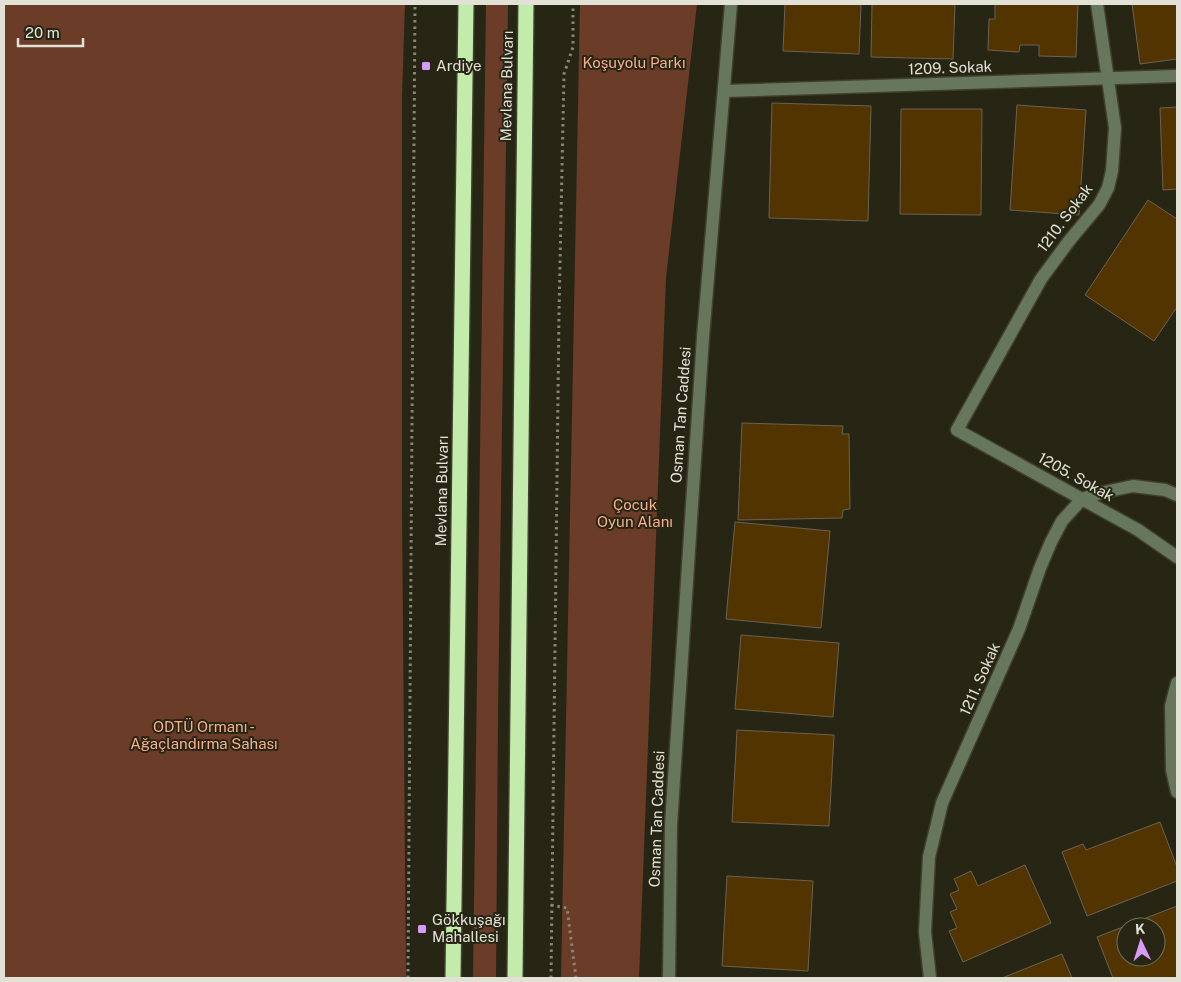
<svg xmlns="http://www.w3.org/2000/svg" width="1181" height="982" font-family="'Public Sans',sans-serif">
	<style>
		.green { fill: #6b3d28 }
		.building { fill: #523400; stroke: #6e6150; fill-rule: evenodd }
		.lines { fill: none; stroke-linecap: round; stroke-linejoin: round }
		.minor-casing { stroke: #41402f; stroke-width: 15 }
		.highway-casing { stroke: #41402f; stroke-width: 18 }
		.path { stroke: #878677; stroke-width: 3; stroke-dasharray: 2.5 4; stroke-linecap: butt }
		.minor { stroke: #67775e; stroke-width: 12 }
		.highway { stroke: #c2ebac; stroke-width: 15 }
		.poi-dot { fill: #d79bf9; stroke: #272614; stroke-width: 2 }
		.labels { text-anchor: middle; stroke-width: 4; stroke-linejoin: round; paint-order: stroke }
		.park-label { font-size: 15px; fill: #f8ad8d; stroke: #272614 }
		.poi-label { font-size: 15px; fill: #e2e1d6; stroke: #272614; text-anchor: start }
		.street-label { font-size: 15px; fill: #e2e1d6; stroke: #272614 }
	</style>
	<rect width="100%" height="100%" fill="#272614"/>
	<g class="green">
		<polygon points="4,4 405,4 402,96 402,513 406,978 4,978"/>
		<polygon points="486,4 508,4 498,712 496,978 473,978"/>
		<polygon points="580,4 697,4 666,278 639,978 561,978"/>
	</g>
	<g class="building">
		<polygon points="785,4 861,4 859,54 783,51"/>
		<polygon points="872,4 955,4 953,59 871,57"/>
		<polygon points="995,4 1078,4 1076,57 1039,56 1039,45 1020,45 1019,52 988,50 989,19 995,19"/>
		<polygon points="1132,4 1177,4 1177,59 1140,64"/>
		<polygon points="772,103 871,106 868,221 769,218"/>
		<polygon points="1017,105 1086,110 1079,215 1010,210"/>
		<polygon points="1177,107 1177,189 1163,190 1160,108"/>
		<polygon points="901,109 982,109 981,215 900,214"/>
		<polygon points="1148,200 1177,219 1177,307 1154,341 1085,295"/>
		<polygon points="742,423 843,426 842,434 849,434 850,509 843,510 842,518 738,520"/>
		<polygon points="735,522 830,531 821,628 726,619"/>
		<polygon points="741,635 839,643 833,717 735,709"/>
		<polygon points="737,730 834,735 829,826 732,822"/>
		<polygon points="1160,822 1177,867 1177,881 1087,916 1062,852 1083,844 1086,850"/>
		<polygon points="1025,865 1051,923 963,962 949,931 957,928 950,912 957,909 950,894 959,890 954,879 971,871 978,886"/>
		<polygon points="727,876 813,881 808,971 722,966"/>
		<path d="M1177,906V978H1113L1097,937ZM1126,927H1156V957H1126Z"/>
		<polygon points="1062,954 1072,978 1002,978"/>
	</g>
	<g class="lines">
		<g class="minor-casing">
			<g id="minor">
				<polyline points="1097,4 1115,128 1112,171 1108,188 1099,205 1069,241 1041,279 957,430 1109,514 1138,530 1177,557"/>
				<polyline points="725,91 1177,76"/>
				<polyline points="1177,683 1171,706 1172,770 1177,792"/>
				<polyline points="669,978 671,825 703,337 731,4"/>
				<polyline points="930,978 925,932 929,857 942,803 1019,629 1040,568 1051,542 1062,521 1082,499 1100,493 1133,486 1165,490 1177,495"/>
			</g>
		</g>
		<g class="highway-casing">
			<g id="highway">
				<polyline points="453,978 466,4"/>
				<polyline points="515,978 526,4"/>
			</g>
		</g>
		<g class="path">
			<polyline points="551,905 567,908 576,978"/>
			<polyline points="408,978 415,4"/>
			<polyline points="551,978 559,312 564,74 573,47 573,4"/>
		</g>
		<use href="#minor" class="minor"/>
		<use href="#highway" class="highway"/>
	</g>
	<g class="poi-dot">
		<rect x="421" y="61" width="10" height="10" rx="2.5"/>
		<rect x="417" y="924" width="10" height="10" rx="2.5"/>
	</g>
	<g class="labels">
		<g class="park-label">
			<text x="634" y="68">Koşuyolu Parkı</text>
			<text x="635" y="510">Çocuk<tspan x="635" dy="17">Oyun Alanı</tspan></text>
			<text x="204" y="732">ODTÜ Ormanı -<tspan x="204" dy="17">Ağaçlandırma Sahası</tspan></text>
		</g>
		<g class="poi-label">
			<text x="436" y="71">Ardiye</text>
			<text x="432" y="925">Gökkuşağı<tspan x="432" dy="17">Mahallesi</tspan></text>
		</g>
		<g class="street-label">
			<text transform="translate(950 68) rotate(-2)" y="5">1209. Sokak</text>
			<text transform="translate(507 86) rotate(-89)" y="5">Mevlana Bulvarı</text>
			<text transform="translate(1065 218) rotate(-53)" y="5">1210. Sokak</text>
			<text transform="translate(681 415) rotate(-86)" y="5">Osman Tan Caddesi</text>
			<text transform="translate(1076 477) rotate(29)" y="5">1205. Sokak</text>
			<text transform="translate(442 491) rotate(-89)" y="5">Mevlana Bulvarı</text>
			<text transform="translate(980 679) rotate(-66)" y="5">1211. Sokak</text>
			<text transform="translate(657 819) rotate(-88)" y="5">Osman Tan Caddesi</text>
		</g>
	</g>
	<rect width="1181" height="982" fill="none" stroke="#e2e1d6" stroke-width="10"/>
	<g transform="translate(1141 942) rotate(356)"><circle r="24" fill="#272614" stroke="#727162"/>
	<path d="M0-4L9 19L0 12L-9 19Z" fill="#d79bf9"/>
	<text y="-8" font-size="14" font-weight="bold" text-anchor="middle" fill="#e2e1d6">K</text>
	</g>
	<path d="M18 38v8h65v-8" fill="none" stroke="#e2e1d6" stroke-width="2.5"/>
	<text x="25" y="38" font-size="15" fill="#e2e1d6" stroke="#272614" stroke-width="4" paint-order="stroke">20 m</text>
</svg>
